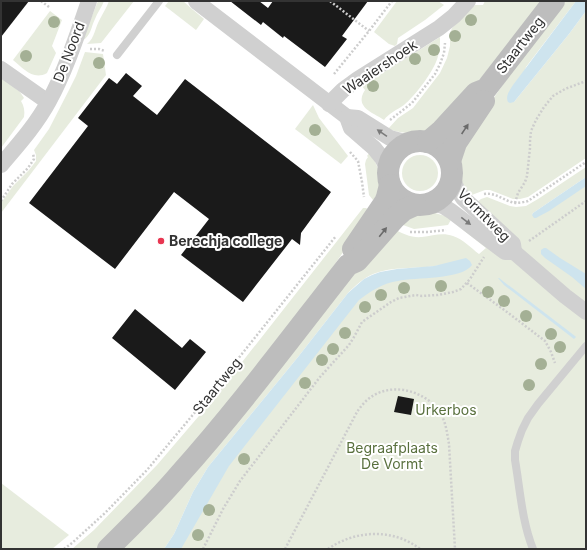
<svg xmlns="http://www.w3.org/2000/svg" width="587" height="550" font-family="Inter,sans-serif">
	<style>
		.green { fill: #e7ecde }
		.water { fill: #cee4ee }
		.building { fill: #1a1a1a }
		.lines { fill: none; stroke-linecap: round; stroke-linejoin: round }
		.path { stroke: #cdcdcd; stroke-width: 2.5; stroke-dasharray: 2 2; stroke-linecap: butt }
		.lane { stroke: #d0d0d0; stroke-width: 8 }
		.street { stroke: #d0d0d0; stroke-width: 16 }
		.secondary { stroke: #bdbdbd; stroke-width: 22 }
		.tree { fill: #a4b095 }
		.oneway { fill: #6a6a6a }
		.oneway2 { fill: #7a7a7a }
		.poi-dot { fill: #e83651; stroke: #fff; stroke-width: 1.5 }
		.labels { text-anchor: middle; stroke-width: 4; stroke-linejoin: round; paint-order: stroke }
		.street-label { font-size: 14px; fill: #333; stroke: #fff }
		.poi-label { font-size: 14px; font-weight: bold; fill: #333; stroke: #fff; text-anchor: start }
		.park-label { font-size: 14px; fill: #59703e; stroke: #fff }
	</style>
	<rect width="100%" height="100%" fill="#fff"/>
	<g class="green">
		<path d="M98,1H104C102,7 97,13 95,19C91,27 91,36 82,41Z"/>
		<path d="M109,1H134L101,43L87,44C95,38 95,27 100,19C103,13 107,7 109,1Z"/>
		<polygon points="169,1 183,1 192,9 204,19 196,30 165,6"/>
		<polygon points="397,1 438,1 444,5 425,20 398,38 397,44 395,46 389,44 374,32"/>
		<path d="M485,1H543L481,78L429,130C414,134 404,134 388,129L398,118L413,108L440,73L447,58L450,46V33L452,28L475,5H483Z"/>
		<polygon points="566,1 576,1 526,67 514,102 569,34 586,11 586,158 528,197 520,199 513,199 490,190 485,190 469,196 463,184 460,177 459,156 470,132 518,63"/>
		<path d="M50,11L62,20L52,46L56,53L47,73C33,81 23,68 13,60Z"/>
		<path d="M440,37C440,44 440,50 438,56C435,70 415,96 404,105C397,110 389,113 384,120C372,112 354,107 365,90L362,86Z"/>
		<polygon points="85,52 103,54 106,75 1,213 1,203 13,186 29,170 36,161 36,155 34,150 49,129 68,92 76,76"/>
		<path d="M1,77L20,92L24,98L21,101C24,106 25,111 24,117L1,148Z"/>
		<polygon points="313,105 319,118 348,156 341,164 295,129"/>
		<path d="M370,152C376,163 383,176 380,189C379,193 376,197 373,200L369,195L365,164L366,160L368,157L367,156Z"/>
		<circle cx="420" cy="173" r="18"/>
		<path d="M586,167V177L533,213L532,215L586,180V549H174L199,498L354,298L378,280L411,275L457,260C450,262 443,265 435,266C415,269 393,266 373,274C363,278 355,286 348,293L298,357L208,467L193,492L174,534L164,549H118L330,300L393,228C402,234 412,238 422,237C433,236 442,232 453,236C463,239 471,248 479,254L486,248L458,226L489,247L477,202L481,199L487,197L510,206L516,207L526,206L538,199Z"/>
		<polygon points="363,208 366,208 371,211 312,298 221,413 128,517 97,549 72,549 94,530 157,465 210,403"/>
		<polygon points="426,212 435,213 452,218 448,225 414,229 403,225 416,214"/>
		<polygon points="1,483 69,535 52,549 1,549"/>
	</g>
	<g class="water">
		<path d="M576,1H586V11L569,34L514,102L510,103L508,102C505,96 510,90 513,85Z"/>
		<polygon points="586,177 586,186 549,211 536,218 534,218 532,215 533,213"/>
		<polygon points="544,248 546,248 560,258 586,274 586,289 572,277 545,258 541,254 541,250"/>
		<path d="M466,258L470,261L472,265C462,280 415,277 398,281C383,283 371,291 359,300L229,466L181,549H164L174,534L193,492L208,467L298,357L348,293L364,279L372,275L380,272L397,269L434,266Z"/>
		<polygon points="498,278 499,278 575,336 576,337 574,339 504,285"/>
	</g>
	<g class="building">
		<polygon points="1,1 29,1 1,37"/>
		<polygon points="230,1 259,1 268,8 273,1 368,1 342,36 347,39 325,67 284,36 283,38 263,22 261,25"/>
		<polygon points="126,73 142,86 133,96 157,115 185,79 331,192 301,233 300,245 292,239 243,302 181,255 209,219 174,192 115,269 29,203 88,126 78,118 109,78 117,84"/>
		<polygon points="135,309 182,348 190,339 206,352 175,390 112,338"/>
		<polygon points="398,396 414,399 411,415 394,412"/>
	</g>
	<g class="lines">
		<g class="path">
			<polyline points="41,1 49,7"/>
			<polyline points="330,1 369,31"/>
			<polyline points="90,49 99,49 105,51"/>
			<polyline points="334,74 369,31 392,1"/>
			<polyline points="390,120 412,103 435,74 440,64 444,53 445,43"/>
			<polyline points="350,152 358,161 362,182 364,197"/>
			<path d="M484,194C496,192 504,201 515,203C519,203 524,202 528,201L586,162"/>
			<polyline points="1,201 12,184 28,168 34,159 33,153"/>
			<polyline points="515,203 518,193 525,182 527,176 530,148 530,141 531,131 536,120 544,107 553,96 565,89 586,81"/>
			<polyline points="410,232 428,232 446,230"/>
			<polyline points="529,241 586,201"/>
			<polyline points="467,283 507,312 545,341 551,352 555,363"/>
			<polyline points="64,549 72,543 105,513 147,470 206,399 336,236"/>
			<polyline points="203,549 223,509 240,481 320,377 349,345 354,337 362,322 391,302 399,298 416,295 422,296 438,295 453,292 461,289 470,279 484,257"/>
			<path d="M285,549L357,412C359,409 362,405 365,402C386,381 422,388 439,411C446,421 447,433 449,444L455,549"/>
			<path d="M328,549C355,530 393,528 420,549"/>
		</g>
		<g class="lane">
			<polyline points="117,55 159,1"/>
			<path d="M533,549C522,522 520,489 515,460V451L518,441L522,430L528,418L538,404L586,346"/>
		</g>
		<g class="street">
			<polyline points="196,1 198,3 347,117 351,128 374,148 382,158 388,169"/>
			<polyline points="1,69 48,102"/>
			<polyline points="329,104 343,90 358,79 439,28 454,16 468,1"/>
			<polyline points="347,117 358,118 390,138 408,143"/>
			<path d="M1,165C18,145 36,125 49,101C66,70 77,35 89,1"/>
			<polyline points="452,178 457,189 463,198 513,244 514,252"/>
			<polyline points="432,203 443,206 451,211 505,252 514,252 565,296 586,312"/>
		</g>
		<g class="secondary">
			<circle cx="420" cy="173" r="32"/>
			<polyline points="428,142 442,130 476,93 486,89 554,1"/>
			<polyline points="450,161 456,143 484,101"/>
			<polyline points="353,249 385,202 387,197 390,185"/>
			<path d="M108,549C132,525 157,501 179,475C239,408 293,335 348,265L357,261L395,218L404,210L415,205"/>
		</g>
	</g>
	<g class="tree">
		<circle cx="471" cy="20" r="6"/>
		<circle cx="54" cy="22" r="6"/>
		<circle cx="455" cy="36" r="6"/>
		<circle cx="434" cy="50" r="6"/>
		<circle cx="26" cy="56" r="6"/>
		<circle cx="415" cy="59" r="6"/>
		<circle cx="99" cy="63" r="6"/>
		<circle cx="373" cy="86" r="6"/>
		<circle cx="315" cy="130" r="6"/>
		<circle cx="441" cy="286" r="6"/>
		<circle cx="404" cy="288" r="6"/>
		<circle cx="488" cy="292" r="6"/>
		<circle cx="381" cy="295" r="6"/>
		<circle cx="504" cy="301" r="6"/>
		<circle cx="365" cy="307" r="6"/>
		<circle cx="526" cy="316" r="6"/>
		<circle cx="345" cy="333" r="6"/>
		<circle cx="551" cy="334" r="6"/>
		<circle cx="560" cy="347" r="6"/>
		<circle cx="333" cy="349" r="6"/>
		<circle cx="322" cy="360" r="6"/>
		<circle cx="541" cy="364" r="6"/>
		<circle cx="305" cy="383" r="6"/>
		<circle cx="529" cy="385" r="6"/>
		<circle cx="244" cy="459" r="6"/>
		<circle cx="209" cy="510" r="6"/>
		<circle cx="198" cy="535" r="6"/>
	</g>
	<defs><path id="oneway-solid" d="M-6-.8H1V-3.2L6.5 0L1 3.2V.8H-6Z"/></defs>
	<g class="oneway">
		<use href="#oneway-solid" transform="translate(465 129) rotate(-56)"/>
		<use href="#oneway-solid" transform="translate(383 232) rotate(-51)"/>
	</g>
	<g class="oneway2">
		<use href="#oneway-solid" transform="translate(382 133) rotate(-146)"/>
		<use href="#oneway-solid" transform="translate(466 221) rotate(38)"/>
	</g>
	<circle class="poi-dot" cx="161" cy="241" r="4"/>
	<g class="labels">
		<g class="street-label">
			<text transform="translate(520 45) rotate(-52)" y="5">Staartweg</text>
			<text transform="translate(69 52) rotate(-69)" y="5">De Noord</text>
			<text transform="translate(380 67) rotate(-34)" y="5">Waaiershoek</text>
			<text transform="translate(484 215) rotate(45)" y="5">Vormtweg</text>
			<text transform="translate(217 386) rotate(-51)" y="5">Staartweg</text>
		</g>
		<g class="poi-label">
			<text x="169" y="246">Berechja college</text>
		</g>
		<g class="park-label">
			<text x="446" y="415">Urkerbos</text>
			<text x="392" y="453">Begraafplaats<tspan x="392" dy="16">De Vormt</tspan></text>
		</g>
	</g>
	<rect width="587" height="550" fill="none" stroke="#333333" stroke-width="4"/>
</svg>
